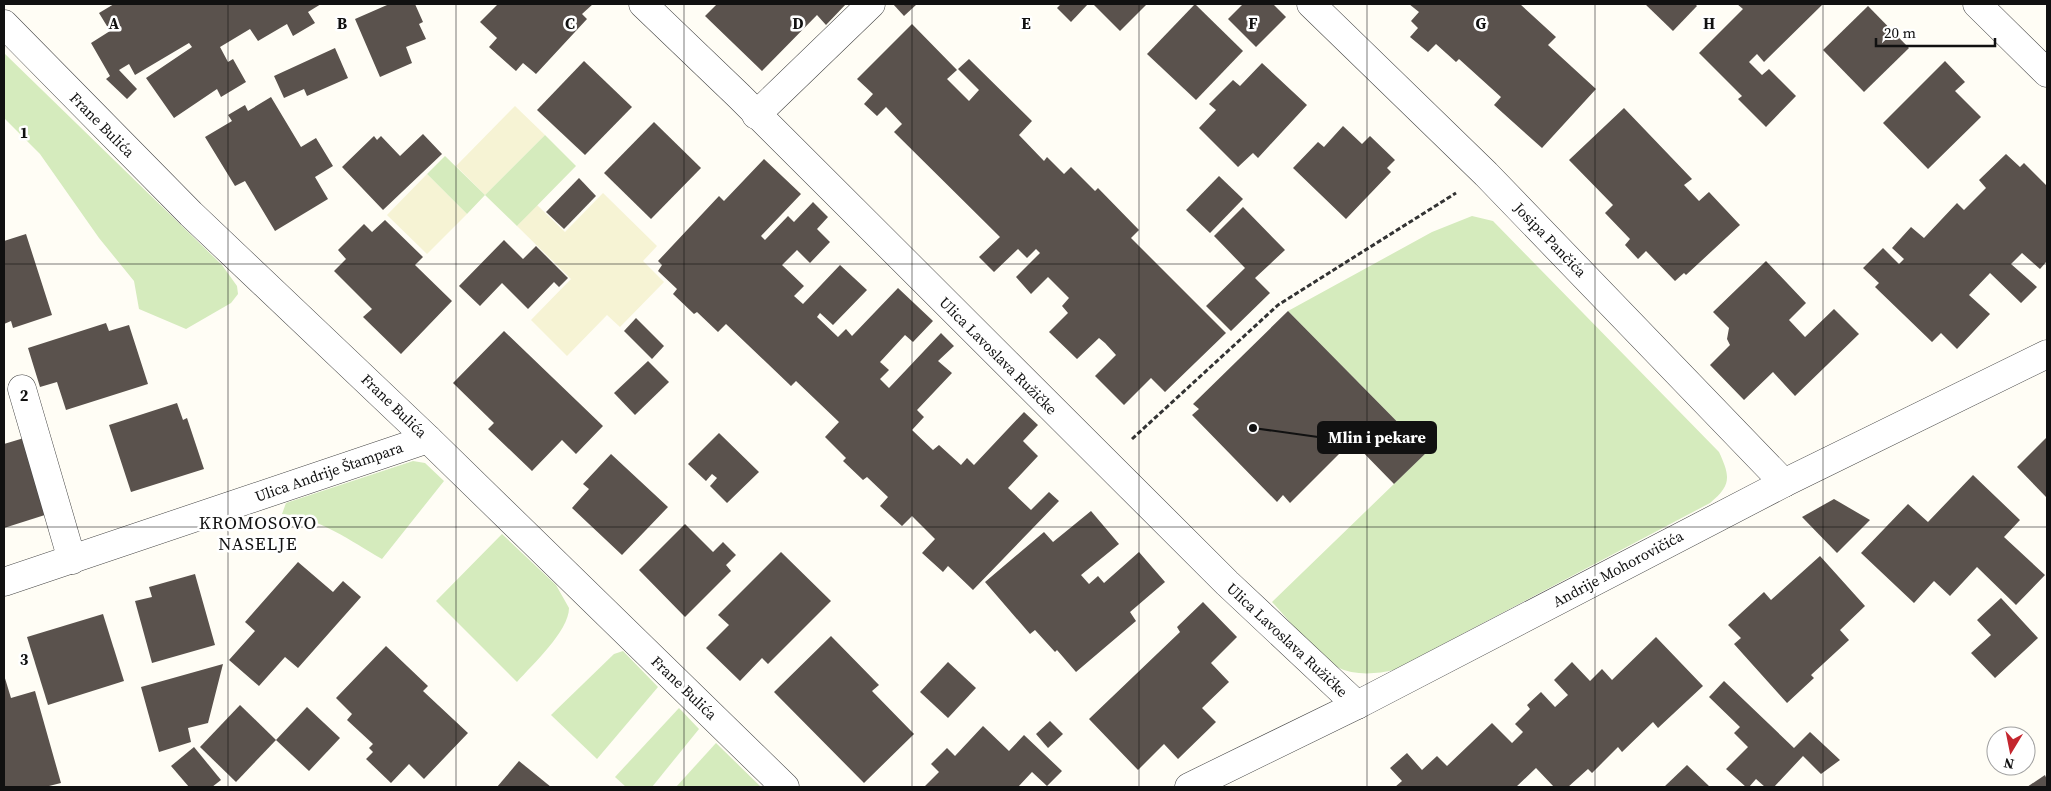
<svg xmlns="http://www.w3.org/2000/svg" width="2051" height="791" font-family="'Source Serif 4',serif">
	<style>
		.farmland { fill: #f6f3d4 }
		.green { fill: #d5ebbd }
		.building { fill: #5a524d }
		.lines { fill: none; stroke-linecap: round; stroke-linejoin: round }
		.minor-casing { stroke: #444; stroke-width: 29 }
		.path { stroke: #333; stroke-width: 3; stroke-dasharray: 5 2.5; stroke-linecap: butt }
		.minor { stroke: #fff; stroke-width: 28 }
		.grid { fill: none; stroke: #111; stroke-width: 1; stroke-opacity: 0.55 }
		.labels { text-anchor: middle; stroke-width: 5; stroke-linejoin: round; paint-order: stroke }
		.street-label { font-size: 15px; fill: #111; stroke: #fff }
		.quarter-label { font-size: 18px; letter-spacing: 1px; fill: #111; stroke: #fff }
		.grid-label { font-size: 16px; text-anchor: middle; font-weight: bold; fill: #111; stroke: #fff; stroke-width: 5; stroke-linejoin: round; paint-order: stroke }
		.leader { fill: none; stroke: #111; stroke-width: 2 }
		.callout-dot { fill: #111; stroke: #fff; stroke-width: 2 }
		.callout { fill: #111; stroke: #111; stroke-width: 2 }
		.callout-label { font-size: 16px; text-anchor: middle; font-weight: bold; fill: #fff }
	</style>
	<rect width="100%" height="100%" fill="#fffdf5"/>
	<g class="farmland">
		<polygon points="515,106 545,135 485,195 456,166"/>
		<polygon points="427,174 467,214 427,254 387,215"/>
		<polygon points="603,193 657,246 643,261 664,282 620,327 607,315 567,356 531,320 571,279 517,226 537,205 565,232"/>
	</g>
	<g class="green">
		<polygon points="4,53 222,265 237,286 238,294 231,303 186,329 139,309 134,281 99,238 40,154 4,118"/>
		<polygon points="545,135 576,166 517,226 485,195 467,214 427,174 445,156 485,195"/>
		<path d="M1472,216L1493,221L1719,452C1730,476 1732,485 1710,503L1394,670C1377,674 1354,676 1337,667C1315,654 1290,621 1272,602L1427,452L1288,311L1432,232Z"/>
		<path d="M413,461L425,463L444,481L382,559C352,542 317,516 282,514L286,503Z"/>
		<path d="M502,534L556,585L569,608C569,631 532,665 517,682L436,601Z"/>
		<polygon points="623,651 658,687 597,759 551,715 614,654"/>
		<polygon points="679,708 699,729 652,787 626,787 615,777"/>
		<polygon points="716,743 761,787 676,787"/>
	</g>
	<g class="building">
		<polygon points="114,4 321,4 308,12 315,23 293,36 287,24 258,41 250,29 220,47 228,62 233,59 246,82 221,97 217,89 174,118 146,78 192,47 189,43 135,75 129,64 119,70 137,89 127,99 106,79 110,76 91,43 110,31 99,13"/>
		<polygon points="387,4 415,4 423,22 419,24 426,39 406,47 412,63 380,77 355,19 387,5"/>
		<polygon points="498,4 593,4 582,14 587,19 536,74 523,63 516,71 489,47 497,38 480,22"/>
		<polygon points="717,4 846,4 826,25 817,15 762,71 705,16"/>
		<polygon points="893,4 917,4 904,16"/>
		<polygon points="1061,4 1088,4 1071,22 1057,8"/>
		<polygon points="1093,4 1147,4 1120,31"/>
		<polygon points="1195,4 1243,51 1196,100 1147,54"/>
		<polygon points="1243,4 1273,4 1286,17 1256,47 1228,19"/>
		<polygon points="1409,4 1520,4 1556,37 1548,45 1596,89 1542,148 1494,105 1501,97 1459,59 1456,62 1436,44 1428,52 1410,37 1418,28 1411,21 1419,12"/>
		<polygon points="1645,4 1695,4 1697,6 1673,31"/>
		<polygon points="1737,4 1823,4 1764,62 1757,54 1749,62 1762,75 1769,69 1796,96 1766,127 1738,99 1742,96 1699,53 1743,9"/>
		<polygon points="1868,6 1909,48 1864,92 1823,50"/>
		<polygon points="912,24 957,70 947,79 969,101 979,90 958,69 969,59 1032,121 1019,135 1044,161 1047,157 1064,174 1071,167 1095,191 1098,188 1139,230 1131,238 1226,333 1165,392 1151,378 1124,405 1095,376 1116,355 1105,343 1099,338 1077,359 1049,332 1068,313 1062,306 1069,298 1048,277 1031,294 1016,277 1040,253 1036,249 1027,258 1018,249 994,272 979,257 1000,237 894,132 902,124 886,107 877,116 864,104 873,94 857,79"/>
		<polygon points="335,48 348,78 307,96 304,89 284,98 274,76"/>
		<polygon points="584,61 632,107 585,155 537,110"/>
		<polygon points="1945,61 1965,82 1955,91 1981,117 1928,169 1883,123"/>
		<polygon points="1262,63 1307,105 1258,158 1253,153 1238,167 1199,128 1216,110 1209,104 1233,80 1240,86"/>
		<polygon points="271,97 301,147 316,138 333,166 315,177 328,199 275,231 245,181 235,186 205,137 232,121 228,115 245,105 248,111"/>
		<polygon points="1624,108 1692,179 1684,185 1699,201 1709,192 1740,225 1686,275 1684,273 1675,281 1646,251 1638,259 1625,245 1630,239 1605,213 1613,205 1569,160"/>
		<polygon points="654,122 701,168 651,219 604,173"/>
		<polygon points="1343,126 1362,144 1370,136 1395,160 1387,168 1391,172 1346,219 1293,168 1318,142 1324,147"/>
		<polygon points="423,134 442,154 383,210 342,167 374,136 377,140 381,136 400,156"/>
		<polygon points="2006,154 2020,167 2024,163 2047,186 2047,261 2040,269 2022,253 2011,264 2037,287 2021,303 1990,273 1969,295 1990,314 1957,349 1941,333 1932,342 1875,287 1879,283 1863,268 1883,248 1899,264 1904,259 1892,248 1911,227 1924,238 1957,203 1964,210 1986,188 1979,180"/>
		<polygon points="764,159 801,194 761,236 765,240 788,216 794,222 813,202 828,217 817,229 830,242 810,263 797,250 782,265 804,286 794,296 803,304 840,265 867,290 833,325 820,313 817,317 838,337 846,329 852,336 898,288 933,321 913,342 905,335 880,362 889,370 880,379 889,388 941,333 954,346 938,361 952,373 917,410 924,417 912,430 933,450 939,445 961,465 967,458 974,465 1024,412 1038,425 1023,441 1038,456 1008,488 1031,510 1049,492 1059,501 973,590 948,566 943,572 922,553 935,539 912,516 902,526 880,506 888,497 867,477 863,480 843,461 846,458 825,437 839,422 796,381 791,386 726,324 718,332 697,312 694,314 673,294 677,289 658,271 662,265 658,261 719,196 724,201"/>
		<polygon points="1219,176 1243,199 1210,233 1186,210"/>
		<polygon points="579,178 596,196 564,229 546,212"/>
		<polygon points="1243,207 1285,250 1255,278 1270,293 1231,331 1206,306 1245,268 1214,236"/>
		<polygon points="385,220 423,257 415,265 452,301 401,354 363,317 372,309 334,271 346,259 338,250 364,224 372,232"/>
		<polygon points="26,234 52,315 13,328 11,321 4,324 4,241"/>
		<polygon points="504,240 523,259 536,246 568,278 559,287 554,282 528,309 502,283 480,306 459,286"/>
		<polygon points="1766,261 1806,303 1789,320 1805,337 1834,309 1859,334 1795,396 1773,372 1744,400 1710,365 1730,345 1727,339 1729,328 1713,312"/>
		<polygon points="1288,311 1427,452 1394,484 1352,441 1290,503 1283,495 1277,502 1192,415 1199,409 1193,404"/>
		<polygon points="636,318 664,346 652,359 624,331"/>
		<polygon points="106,323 109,331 129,325 148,384 66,410 57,382 40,387 28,348"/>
		<polygon points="504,331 603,426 576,454 562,440 532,471 488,429 494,423 453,383"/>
		<polygon points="648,361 669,382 635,415 614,393"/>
		<polygon points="177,403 183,420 187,418 204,469 131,492 109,425"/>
		<polygon points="719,433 759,472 727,503 710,486 717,478 712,474 706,481 688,464"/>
		<polygon points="2047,437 2047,498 2017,467"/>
		<polygon points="24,438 48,514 4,528 4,444"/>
		<polygon points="611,454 668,507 622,555 572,508 589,489 583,484"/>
		<polygon points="1973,475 2020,520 2004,537 2045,575 2016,605 1977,567 1950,596 1934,581 1914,603 1861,553 1908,504 1928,522"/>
		<polygon points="1834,499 1870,520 1837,553 1802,517"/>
		<polygon points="1091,511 1119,544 1081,575 1089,584 1098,576 1104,583 1139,552 1165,582 1130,612 1136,621 1076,672 1057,650 1055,652 1035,630 1030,634 985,582 1044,532 1053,542"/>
		<polygon points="685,524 713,552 723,542 736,555 726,565 731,571 685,617 639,570"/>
		<polygon points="781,552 831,601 768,664 762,658 740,681 706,648 729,625 718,615"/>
		<polygon points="1820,556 1865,606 1840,630 1849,640 1811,675 1814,678 1787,703 1734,644 1741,638 1728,625 1764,592 1771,600"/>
		<polygon points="298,562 333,592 343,581 361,597 298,668 285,657 259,686 229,660 255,631 245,622"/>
		<polygon points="195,574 215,645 152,663 135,601 152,597 149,587"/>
		<polygon points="2001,598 2038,638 1995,678 1971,653 1991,635 1977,620"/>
		<polygon points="1203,602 1237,637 1211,663 1229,682 1202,708 1216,722 1178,759 1164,744 1138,770 1089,719 1180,632 1177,627"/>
		<polygon points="103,614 124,681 48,705 27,637"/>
		<polygon points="831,636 879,685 872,691 914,734 864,783 774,692"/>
		<polygon points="1656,637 1703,686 1658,728 1653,722 1622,752 1618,747 1592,773 1588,769 1568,787 1554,787 1536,768 1516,787 1395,787 1402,781 1390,768 1407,753 1422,770 1437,756 1447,766 1492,723 1512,743 1523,732 1515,724 1530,709 1527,705 1541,692 1555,707 1568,695 1554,680 1572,662 1590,681 1602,669 1612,680"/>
		<polygon points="386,646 428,686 423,691 468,733 424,779 409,764 391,783 366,759 373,752 369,748 373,744 347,720 352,714 336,698"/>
		<polygon points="948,662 976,688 948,718 920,692"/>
		<polygon points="223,664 208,723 188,728 191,742 159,752 141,687"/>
		<polygon points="4,675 11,698 35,691 61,783 45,787 4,787"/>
		<polygon points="1724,681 1794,748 1810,732 1840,760 1821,774 1803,756 1774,787 1765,787 1756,779 1749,787 1746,787 1726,769 1748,747 1734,733 1740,727 1709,697"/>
		<polygon points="240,705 276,740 236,782 200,747"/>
		<polygon points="307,707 340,738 309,771 276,740"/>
		<polygon points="1050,721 1063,734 1048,748 1036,734"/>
		<polygon points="983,726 1009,751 1024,735 1062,771 1047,786 1032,772 1018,787 924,787 939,772 931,764 947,748 955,756"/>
		<polygon points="194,747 221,780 212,787 189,787 171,766"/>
		<polygon points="519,761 551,787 497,787"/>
		<polygon points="1687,765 1710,787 1664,787"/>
		<polygon points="2045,775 2047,780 2047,787 2027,787"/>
	</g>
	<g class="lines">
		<g class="minor-casing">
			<g id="minor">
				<polyline points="643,4 739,96 1227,583 1357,705"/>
				<polyline points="1311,4 1486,174 1784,483"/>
				<polyline points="1977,4 2047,73"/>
				<polyline points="4,24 191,214 428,439 785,787"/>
				<polyline points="756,115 871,4"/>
				<polyline points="22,389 72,560"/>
				<polyline points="4,582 428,439"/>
				<polyline points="1189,787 1357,705 1784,483 2047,354"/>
			</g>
		</g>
		<polyline class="path" points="1132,439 1278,305 1456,193"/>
		<use href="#minor" class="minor"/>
	</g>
	<path class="grid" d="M228,4V787M456,4V787M684,4V787M912,4V787M1139,4V787M1367,4V787M1595,4V787M1823,4V787M4,264H2047M4,527H2047"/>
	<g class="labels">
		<g class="street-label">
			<text transform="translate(102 125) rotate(45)" y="5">Frane Bulića</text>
			<text transform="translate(1550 240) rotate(46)" y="5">Josipa Pančića</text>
			<text transform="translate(998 356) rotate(45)" y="5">Ulica Lavoslava Ružičke</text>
			<text transform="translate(394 406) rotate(44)" y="5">Frane Bulića</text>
			<text transform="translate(329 472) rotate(-19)" y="5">Ulica Andrije Štampara</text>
			<text transform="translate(1618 569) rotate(-28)" y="5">Andrije Mohorovičića</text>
			<text transform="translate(1287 640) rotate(43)" y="5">Ulica Lavoslava Ružičke</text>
			<text transform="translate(684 688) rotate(44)" y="5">Frane Bulića</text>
		</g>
		<g class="quarter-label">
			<text x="258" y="529">KROMOSOVO<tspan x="258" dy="21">NASELJE</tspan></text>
		</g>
	</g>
	<g class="grid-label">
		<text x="114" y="29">A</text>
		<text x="342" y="29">B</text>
		<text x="570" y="29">C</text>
		<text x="798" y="29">D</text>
		<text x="1026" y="29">E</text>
		<text x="1253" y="29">F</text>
		<text x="1481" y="29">G</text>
		<text x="1709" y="29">H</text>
		<text x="24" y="138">1</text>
		<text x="24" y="401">2</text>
		<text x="24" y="665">3</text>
	</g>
	<path class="leader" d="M1253 428L1318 437"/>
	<circle class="callout-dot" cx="1253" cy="428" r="5"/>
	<rect class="callout" x="1318" y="422" width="118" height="31" rx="5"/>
	<g class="callout-label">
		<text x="1377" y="443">Mlin i pekare</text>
	</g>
	<rect width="2051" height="791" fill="none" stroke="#111111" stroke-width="10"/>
	<g transform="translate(2011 751) rotate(190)"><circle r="24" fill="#ffffff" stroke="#a0a0a0"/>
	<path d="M0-4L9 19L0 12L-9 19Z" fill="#c4262e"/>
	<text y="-8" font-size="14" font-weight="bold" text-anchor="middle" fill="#111111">N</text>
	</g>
	<path d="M1876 38v8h119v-8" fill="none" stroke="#111111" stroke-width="2.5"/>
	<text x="1884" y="38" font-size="15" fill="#111111" stroke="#ffffff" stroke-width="4" paint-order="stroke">20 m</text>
</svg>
